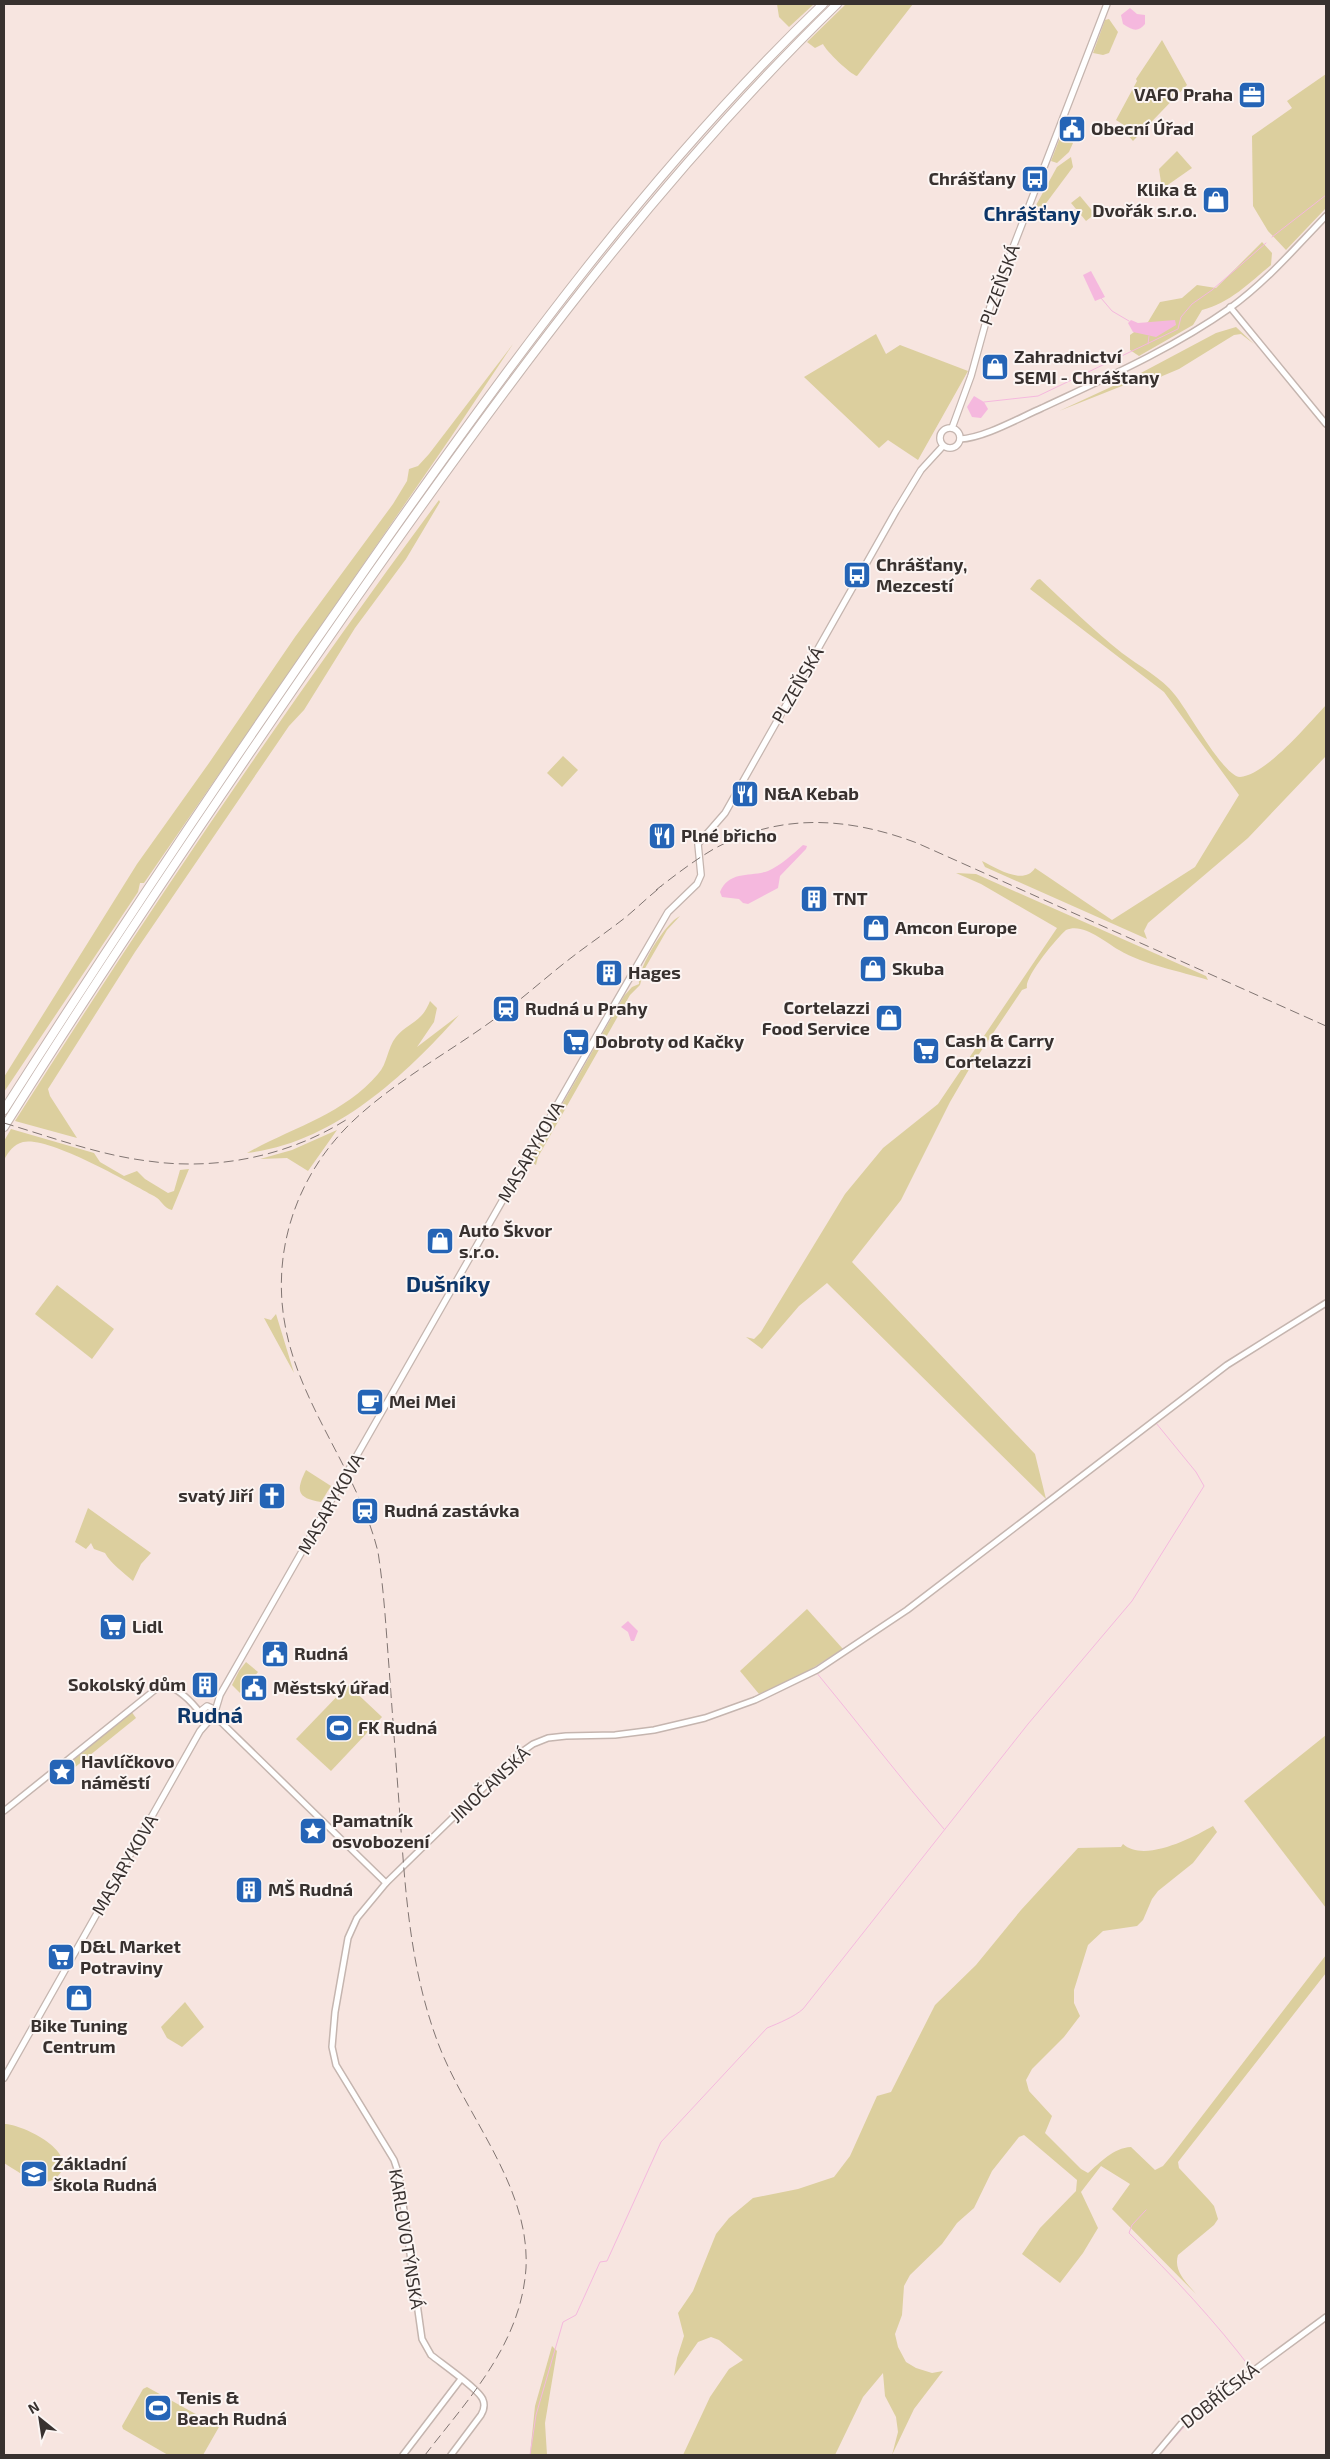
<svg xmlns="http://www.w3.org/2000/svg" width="1330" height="2459" font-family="'Exo 2',sans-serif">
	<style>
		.green { fill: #dccf9e }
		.water { fill: #f5b8de }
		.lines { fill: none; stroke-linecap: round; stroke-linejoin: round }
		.stream { stroke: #f5b8de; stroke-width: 1 }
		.tertiary-casing { stroke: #c5b5af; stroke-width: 8 }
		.secondary-casing { stroke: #c5b5af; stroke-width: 8 }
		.motorway-casing { stroke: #c5b5af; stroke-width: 10 }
		.tertiary { stroke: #fff; stroke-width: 5 }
		.secondary { stroke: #fff; stroke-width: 5.5 }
		.motorway { stroke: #fff; stroke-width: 8 }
		.rail { stroke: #817572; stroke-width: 1; stroke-dasharray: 10 5; stroke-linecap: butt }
		.labels { text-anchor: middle; stroke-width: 4; stroke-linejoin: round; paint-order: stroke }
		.poi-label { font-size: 18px; font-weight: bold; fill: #38312f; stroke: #fcf5f3; text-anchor: start }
		.street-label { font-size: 18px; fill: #38312f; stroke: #fcf5f3 }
		.quarter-label { font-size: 20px; font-weight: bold; fill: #0d3669; stroke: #fcf5f3 }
		.district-label { font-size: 22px; font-weight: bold; fill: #0d3669; stroke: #fcf5f3 }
	</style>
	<rect width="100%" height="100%" fill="#f7e5e0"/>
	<g class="green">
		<polygon points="777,4 814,4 789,27 779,17"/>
		<path d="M846,4H913L857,76C850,74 826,51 823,44L815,48L807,42Z"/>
		<polygon points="1109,19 1118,32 1109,53 1103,55 1093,53 1105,20"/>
		<polygon points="1162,40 1187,85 1133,141 1126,133 1130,129 1116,120 1137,81 1136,79"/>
		<polygon points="1326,74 1326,208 1286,250 1268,231 1253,206 1252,136 1292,108 1287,101"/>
		<polygon points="1061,135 1068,138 1073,143 1069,152 1057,163 1051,161"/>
		<polygon points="1177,151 1192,168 1162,189 1159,169"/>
		<polygon points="1071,157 1073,167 1038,214 1035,207 1057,167"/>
		<polygon points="1080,196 1095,214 1086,221 1071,203"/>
		<path d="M1262,242L1272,253L1271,265C1249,283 1230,303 1202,310L1193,325L1139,356L1130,350V335L1148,322L1160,302L1182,298L1197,285L1216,288Z"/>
		<polygon points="1236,327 1254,344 1241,334 1234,335 1179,369 1160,377 1127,384 1059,411 1139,374 1216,333"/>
		<polygon points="876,334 886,354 900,345 968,371 918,460 888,440 879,448 804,377"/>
		<polygon points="513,344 451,437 144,883 140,883 138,892 4,1092 4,1077 137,864 209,763 295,637 393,504 407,481 409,469 418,466 429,454"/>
		<path d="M439,500L440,502L406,559L355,628L304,710L289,726L135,952L48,1089L50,1096L77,1138L15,1121C149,910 290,701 439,500Z"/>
		<path d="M1040,579C1067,604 1093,630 1122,653C1139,666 1162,678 1175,695C1187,709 1224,777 1240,777C1266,775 1309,723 1326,705V756L1248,838L1148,923L1144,931L1147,939L985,867L982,861C996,868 1024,886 1035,868L1112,920L1195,867L1239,795L1164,692L1030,589L1037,580Z"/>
		<polygon points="563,756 578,770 562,787 547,773"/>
		<path d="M956,873L976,874L1206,976L1208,980C1180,971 1144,965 1119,950C1105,942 1083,922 1066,930C1057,938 1024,977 1027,988L1022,990L971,1066L950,1102L901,1200L852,1262L1035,1454L1046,1499L827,1283L799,1306L762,1349L746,1337L754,1339L761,1332L845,1194L883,1148L938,1104L1057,928L981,884Z"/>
		<path d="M680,916L667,930L644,970L640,985L630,995L538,1157L536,1165L530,1161L624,996L632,987L639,984C637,969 665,923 680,916Z"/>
		<path d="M430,1001L437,1008L434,1022L417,1047L459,1015C404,1077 333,1143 247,1153C291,1128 343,1115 378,1074C388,1063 387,1048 396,1037C408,1022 421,1024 430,1001Z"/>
		<path d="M11,1129L94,1153L100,1162L124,1176L137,1171L145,1179L168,1193L174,1191L180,1170L189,1169L172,1210C163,1208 162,1200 154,1196C130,1183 49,1136 23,1142C13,1145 9,1151 4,1160V1141Z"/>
		<polygon points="337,1130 308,1171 287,1158 260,1159 292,1150"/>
		<polygon points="57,1285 114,1329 92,1359 35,1314"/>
		<polygon points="276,1314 294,1373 264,1318 271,1320"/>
		<path d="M306,1470L331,1486L321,1502C296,1498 296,1490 306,1470Z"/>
		<path d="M88,1508L151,1553L141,1564L133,1581C123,1572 111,1564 105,1553L94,1549L91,1543L86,1549L75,1542Z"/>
		<polygon points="807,1609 843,1649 800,1676 759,1694 740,1671"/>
		<polygon points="246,1662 258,1672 240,1693 232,1685 239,1671"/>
		<polygon points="348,1685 382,1717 331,1771 296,1739"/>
		<polygon points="131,1711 136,1718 53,1785 47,1777"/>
		<polygon points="1326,1735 1326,1908 1244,1801"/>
		<path d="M1213,1826L1217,1832L1193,1863L1158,1891L1152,1899L1143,1920L1137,1926L1103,1931L1088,1945L1074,1990V2003L1080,2016L1064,2037L1032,2069L1026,2080L1029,2091L1052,2116L1045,2133L1081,2169L1088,2173C1101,2162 1113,2148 1131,2147L1155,2170L1163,2166L1172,2155L1326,1955V1973L1178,2162L1179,2168L1209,2200L1214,2206L1218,2219L1214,2225L1178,2255C1173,2271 1187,2283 1196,2294L1112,2209L1130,2184L1101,2166L1081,2192L1098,2228L1083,2253L1060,2283L1022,2254L1040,2228L1076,2191L1077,2180L1024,2135L1019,2137L992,2171L974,2208L957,2223L942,2244L910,2275L904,2286L902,2315L895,2334L898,2347L906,2362L916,2368L932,2373L943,2371L914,2409L892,2455L898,2432L896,2417L885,2396L883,2373L863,2397L835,2455H683L710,2397L729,2369L743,2360L719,2340L711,2337L698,2342L674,2376L677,2358L684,2336L678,2313L693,2291L716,2234L729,2218L753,2198L798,2189L834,2177L850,2156L877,2096L891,2092L935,2005L976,1965L1021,1910L1078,1848L1121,1847L1123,1844C1144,1863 1192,1838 1213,1826Z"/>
		<polygon points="185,2002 204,2027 182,2047 167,2038 161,2027"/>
		<path d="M4,2124C23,2124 84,2154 56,2178C51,2182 44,2183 38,2182C26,2178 14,2169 4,2163Z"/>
		<polygon points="552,2346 557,2351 545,2423 547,2455 530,2455 535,2406"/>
		<polygon points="147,2387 219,2427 203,2455 168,2455 123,2429 122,2426 143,2389"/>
	</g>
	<g class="water">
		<path d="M1130,8L1137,14L1145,15V24C1138,33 1132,30 1123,24L1121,15Z"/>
		<polygon points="1091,271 1105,297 1095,301 1083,275"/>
		<polygon points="1131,320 1138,323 1175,320 1176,325 1156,337 1133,332 1128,323"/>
		<polygon points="974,396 984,402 988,409 981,418 972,417 967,407"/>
		<path d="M803,845L807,846L806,849L780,876L778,888L748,904L743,903L739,899L722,897L720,892C729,870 751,877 768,871C780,866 793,854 803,845Z"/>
		<polygon points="628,1621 638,1631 634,1641 631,1641 628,1632 621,1627"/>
	</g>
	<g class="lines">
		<g class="stream">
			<polyline points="1272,237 1326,195"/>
			<polyline points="1101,298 1112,311 1129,321"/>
			<polyline points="1148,344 1149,336"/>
			<polyline points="984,402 1038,396 1178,329 1181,317 1192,304 1212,290 1266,243"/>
			<path d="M816,1672C859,1724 900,1778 944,1829"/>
			<path d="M1146,2210L1132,2225L1129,2233C1173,2276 1215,2321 1252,2370"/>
			<path d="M530,2455L536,2415L563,2322L576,2315L600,2262L607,2261L661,2142L767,2028C779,2023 794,2017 803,2009L1028,1724L1132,1601L1204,1486L1196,1472L1156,1423"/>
			<polyline points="1159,2455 1183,2428 1254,2374"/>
		</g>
		<g class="tertiary-casing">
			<g id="tertiary">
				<polyline points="1230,307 1326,424"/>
				<path d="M960,439C984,438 1019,418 1042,408C1106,378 1172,349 1230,308C1266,282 1296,247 1326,216"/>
				<polyline points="215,1712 222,1723 386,1883"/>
				<path d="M4,1811L156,1689L166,1685C180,1690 192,1702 201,1714"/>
				<polyline points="403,2455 461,2379"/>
				<path d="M451,2455L481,2415C484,2410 485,2405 483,2400C480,2390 441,2363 431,2355L422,2339L399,2175L394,2160L336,2065L332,2047L335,2012L348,1938L357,1918L386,1883L516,1756L533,1744L548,1738L566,1736L615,1735L654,1730L705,1718L755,1700L817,1670L907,1610L1227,1365L1326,1303"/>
				<polyline points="1155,2455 1181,2424 1326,2317"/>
			</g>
		</g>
		<g class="secondary-casing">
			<g id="secondary">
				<circle cx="950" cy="438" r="10"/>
				<polyline points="952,428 971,376 990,307 1107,4"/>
				<polyline points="210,1719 203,1717 202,1710 207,1706 214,1709"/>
				<polyline points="4,2078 200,1731 214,1715 220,1695 613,1007 668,912 697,884 701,875 698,844 725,813 896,511 921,470 943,446"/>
			</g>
		</g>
		<g class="motorway-casing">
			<g id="motorway">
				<path d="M4,1110C122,925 244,743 370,563C507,367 650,170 823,4"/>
				<path d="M4,1127C116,948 235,773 355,600C502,390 653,183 837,4"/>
			</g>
		</g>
		<use href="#tertiary" class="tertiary"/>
		<use href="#secondary" class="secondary"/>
		<use href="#motorway" class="motorway"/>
		<g class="rail">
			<path d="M656,890C674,876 692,862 712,850C779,812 848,817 917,843L1326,1026"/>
			<path d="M4,1123C51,1137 99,1155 148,1161C217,1171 290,1156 349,1118"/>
			<path d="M425,2455C469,2398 521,2344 526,2268C530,2186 466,2117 438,2043C412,1974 406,1902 401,1830C397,1776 393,1722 389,1667C386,1629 384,1590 378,1552C359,1474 302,1409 286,1330C270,1253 296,1175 353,1121C396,1080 452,1051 500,1015C523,998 544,979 567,961C586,946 607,932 626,917C638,907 649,896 662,886"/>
		</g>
	</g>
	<defs>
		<g id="office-square" transform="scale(1.4375)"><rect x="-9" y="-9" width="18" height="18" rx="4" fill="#2564b6" stroke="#fcf5f3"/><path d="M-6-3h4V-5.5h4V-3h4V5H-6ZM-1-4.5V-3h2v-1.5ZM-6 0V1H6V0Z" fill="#fff"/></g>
		<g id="civic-square" transform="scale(1.4375)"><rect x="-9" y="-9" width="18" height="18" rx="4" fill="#2564b6" stroke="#fcf5f3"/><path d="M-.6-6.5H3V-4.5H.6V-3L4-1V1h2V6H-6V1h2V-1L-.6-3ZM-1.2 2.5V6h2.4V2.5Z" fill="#fff"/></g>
		<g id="bus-square" transform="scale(1.4375)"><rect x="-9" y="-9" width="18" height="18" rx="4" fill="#2564b6" stroke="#fcf5f3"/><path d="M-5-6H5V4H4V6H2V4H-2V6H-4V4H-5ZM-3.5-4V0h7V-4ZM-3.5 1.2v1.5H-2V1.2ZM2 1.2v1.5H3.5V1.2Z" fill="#fff"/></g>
		<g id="shop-square" transform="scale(1.4375)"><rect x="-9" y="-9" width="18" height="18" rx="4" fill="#2564b6" stroke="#fcf5f3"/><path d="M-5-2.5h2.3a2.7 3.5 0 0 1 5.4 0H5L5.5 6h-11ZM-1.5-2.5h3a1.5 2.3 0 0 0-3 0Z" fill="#fff"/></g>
		<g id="restaurant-square" transform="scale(1.4375)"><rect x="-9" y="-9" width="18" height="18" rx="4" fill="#2564b6" stroke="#fcf5f3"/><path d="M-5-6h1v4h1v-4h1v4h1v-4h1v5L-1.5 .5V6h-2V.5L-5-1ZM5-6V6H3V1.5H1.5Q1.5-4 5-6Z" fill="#fff"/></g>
		<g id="building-square" transform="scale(1.4375)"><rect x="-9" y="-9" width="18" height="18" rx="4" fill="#2564b6" stroke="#fcf5f3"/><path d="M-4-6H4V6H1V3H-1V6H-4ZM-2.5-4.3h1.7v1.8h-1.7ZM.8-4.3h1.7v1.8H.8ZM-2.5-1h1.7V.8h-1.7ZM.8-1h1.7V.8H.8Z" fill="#fff"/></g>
		<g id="station-square" transform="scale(1.4375)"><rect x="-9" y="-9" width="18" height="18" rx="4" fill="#2564b6" stroke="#fcf5f3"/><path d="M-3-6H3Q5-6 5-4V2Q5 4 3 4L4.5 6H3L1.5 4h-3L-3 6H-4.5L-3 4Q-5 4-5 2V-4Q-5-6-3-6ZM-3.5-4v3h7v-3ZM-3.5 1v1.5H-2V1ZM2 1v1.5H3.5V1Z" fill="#fff"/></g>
		<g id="supermarket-square" transform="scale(1.4375)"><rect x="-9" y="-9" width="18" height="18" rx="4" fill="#2564b6" stroke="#fcf5f3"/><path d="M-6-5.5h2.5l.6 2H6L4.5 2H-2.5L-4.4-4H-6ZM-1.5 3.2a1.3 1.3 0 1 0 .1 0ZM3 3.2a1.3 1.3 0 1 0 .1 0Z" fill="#fff"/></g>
		<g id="cafe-square" transform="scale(1.4375)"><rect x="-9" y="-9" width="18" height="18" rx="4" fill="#2564b6" stroke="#fcf5f3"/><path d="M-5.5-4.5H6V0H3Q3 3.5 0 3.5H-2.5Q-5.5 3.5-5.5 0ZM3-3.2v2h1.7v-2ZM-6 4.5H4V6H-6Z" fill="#fff"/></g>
		<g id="church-square" transform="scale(1.4375)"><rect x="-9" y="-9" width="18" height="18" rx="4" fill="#2564b6" stroke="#fcf5f3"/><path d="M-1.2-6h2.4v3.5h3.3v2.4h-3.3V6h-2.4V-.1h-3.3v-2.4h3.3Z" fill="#fff"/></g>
		<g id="stadium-square" transform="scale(1.4375)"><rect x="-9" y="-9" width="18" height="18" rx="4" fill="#2564b6" stroke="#fcf5f3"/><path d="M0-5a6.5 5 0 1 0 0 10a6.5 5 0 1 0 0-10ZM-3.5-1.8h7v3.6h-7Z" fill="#fff"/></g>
		<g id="sight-square" transform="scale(1.4375)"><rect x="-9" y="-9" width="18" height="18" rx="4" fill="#2564b6" stroke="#fcf5f3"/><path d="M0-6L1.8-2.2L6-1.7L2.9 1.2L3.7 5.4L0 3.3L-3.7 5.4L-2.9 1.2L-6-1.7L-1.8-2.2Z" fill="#fff"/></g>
		<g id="school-square" transform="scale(1.4375)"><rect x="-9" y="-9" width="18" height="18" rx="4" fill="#2564b6" stroke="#fcf5f3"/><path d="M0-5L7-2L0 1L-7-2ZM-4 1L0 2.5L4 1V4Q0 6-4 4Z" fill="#fff"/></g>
	</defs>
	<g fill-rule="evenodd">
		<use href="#office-square" x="1252" y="95"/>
		<use href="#civic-square" x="1072" y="129"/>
		<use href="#bus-square" x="1035" y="179"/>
		<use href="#shop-square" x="1216" y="200"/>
		<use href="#shop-square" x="995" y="367"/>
		<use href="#bus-square" x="857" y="575"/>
		<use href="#restaurant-square" x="745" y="794"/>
		<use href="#restaurant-square" x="662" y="836"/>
		<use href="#building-square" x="814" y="899"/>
		<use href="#shop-square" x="876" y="928"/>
		<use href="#shop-square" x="873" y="969"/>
		<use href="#building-square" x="609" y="973"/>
		<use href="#station-square" x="506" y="1009"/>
		<use href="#shop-square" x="889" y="1018"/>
		<use href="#supermarket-square" x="576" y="1042"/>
		<use href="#supermarket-square" x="926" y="1051"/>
		<use href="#shop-square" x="440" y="1241"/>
		<use href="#cafe-square" x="370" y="1402"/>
		<use href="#church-square" x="272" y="1496"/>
		<use href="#station-square" x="365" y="1511"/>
		<use href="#supermarket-square" x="113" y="1627"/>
		<use href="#civic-square" x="275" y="1654"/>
		<use href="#building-square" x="205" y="1685"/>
		<use href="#civic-square" x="254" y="1688"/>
		<use href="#stadium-square" x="339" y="1728"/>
		<use href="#sight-square" x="62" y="1772"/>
		<use href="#sight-square" x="313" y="1831"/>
		<use href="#building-square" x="249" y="1890"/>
		<use href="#supermarket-square" x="61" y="1957"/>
		<use href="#shop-square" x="79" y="1998"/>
		<use href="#school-square" x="34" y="2174"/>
		<use href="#stadium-square" x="158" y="2408"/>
	</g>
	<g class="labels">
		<g class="poi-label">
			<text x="1233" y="101" text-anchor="end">VAFO Praha</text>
			<text x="1091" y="135">Obecní Úřad</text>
			<text x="1016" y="185" text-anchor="end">Chrášťany</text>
			<text x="1197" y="196" text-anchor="end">Klika &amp;<tspan x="1197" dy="21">Dvořák s.r.o.</tspan></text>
			<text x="1014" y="363">Zahradnictví<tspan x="1014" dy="21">SEMI - Chráštany</tspan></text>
			<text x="876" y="571">Chrášťany,<tspan x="876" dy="21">Mezcestí</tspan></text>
			<text x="764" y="800">N&amp;A Kebab</text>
			<text x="681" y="842">Plné břicho</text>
			<text x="833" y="905">TNT</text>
			<text x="895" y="934">Amcon Europe</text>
			<text x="892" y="975">Skuba</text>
			<text x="628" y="979">Hages</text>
			<text x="870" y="1014" text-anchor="end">Cortelazzi<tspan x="870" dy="21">Food Service</tspan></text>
			<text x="525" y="1015">Rudná u Prahy</text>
			<text x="945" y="1047">Cash &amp; Carry<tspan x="945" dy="21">Cortelazzi</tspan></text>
			<text x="595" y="1048">Dobroty od Kačky</text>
			<text x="459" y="1237">Auto Škvor<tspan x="459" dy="21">s.r.o.</tspan></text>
			<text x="389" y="1408">Mei Mei</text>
			<text x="253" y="1502" text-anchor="end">svatý Jiří</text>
			<text x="384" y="1517">Rudná zastávka</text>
			<text x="132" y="1633">Lidl</text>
			<text x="294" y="1660">Rudná</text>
			<text x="186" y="1691" text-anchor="end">Sokolský dům</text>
			<text x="273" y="1694">Městský úřad</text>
			<text x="358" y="1734">FK Rudná</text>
			<text x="81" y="1768">Havlíčkovo<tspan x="81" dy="21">náměstí</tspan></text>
			<text x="332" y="1827">Pamatník<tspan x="332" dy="21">osvobození</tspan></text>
			<text x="268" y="1896">MŠ Rudná</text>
			<text x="80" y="1953">D&amp;L Market<tspan x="80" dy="21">Potraviny</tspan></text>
			<text x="79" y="2032" text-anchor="middle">Bike Tuning<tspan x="79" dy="21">Centrum</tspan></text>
			<text x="53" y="2170">Základní<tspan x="53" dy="21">škola Rudná</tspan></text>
			<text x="177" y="2404">Tenis &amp;<tspan x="177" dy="21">Beach Rudná</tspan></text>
		</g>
		<g class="street-label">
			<text transform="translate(1000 285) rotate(-70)" y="6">PLZEŇSKÁ</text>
			<text transform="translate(798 685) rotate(-60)" y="6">PLZEŇSKÁ</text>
			<text transform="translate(531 1152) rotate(-60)" y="6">MASARYKOVA</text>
			<text transform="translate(331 1504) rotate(-60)" y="6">MASARYKOVA</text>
			<text transform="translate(490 1785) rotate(-43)" y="6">JINOČANSKÁ</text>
			<text transform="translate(125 1865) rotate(-60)" y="6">MASARYKOVA</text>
			<text transform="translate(406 2239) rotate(81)" y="6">KARLOVOTÝNSKÁ</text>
			<text transform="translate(1220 2396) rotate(-38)" y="6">DOBŘÍČSKÁ</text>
		</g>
		<g class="quarter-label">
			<text x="1032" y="221">Chrášťany</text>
		</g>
		<g class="district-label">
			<text x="448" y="1292">Dušníky</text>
			<text x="210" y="1723">Rudná</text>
		</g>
	</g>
	<rect width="1330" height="2459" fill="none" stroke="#38312f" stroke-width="10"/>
	<g transform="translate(40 2419) rotate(330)" stroke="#fcf5f3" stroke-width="4" paint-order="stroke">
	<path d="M0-4L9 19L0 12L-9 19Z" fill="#38312f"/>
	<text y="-8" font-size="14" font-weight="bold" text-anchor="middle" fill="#38312f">N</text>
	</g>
</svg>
